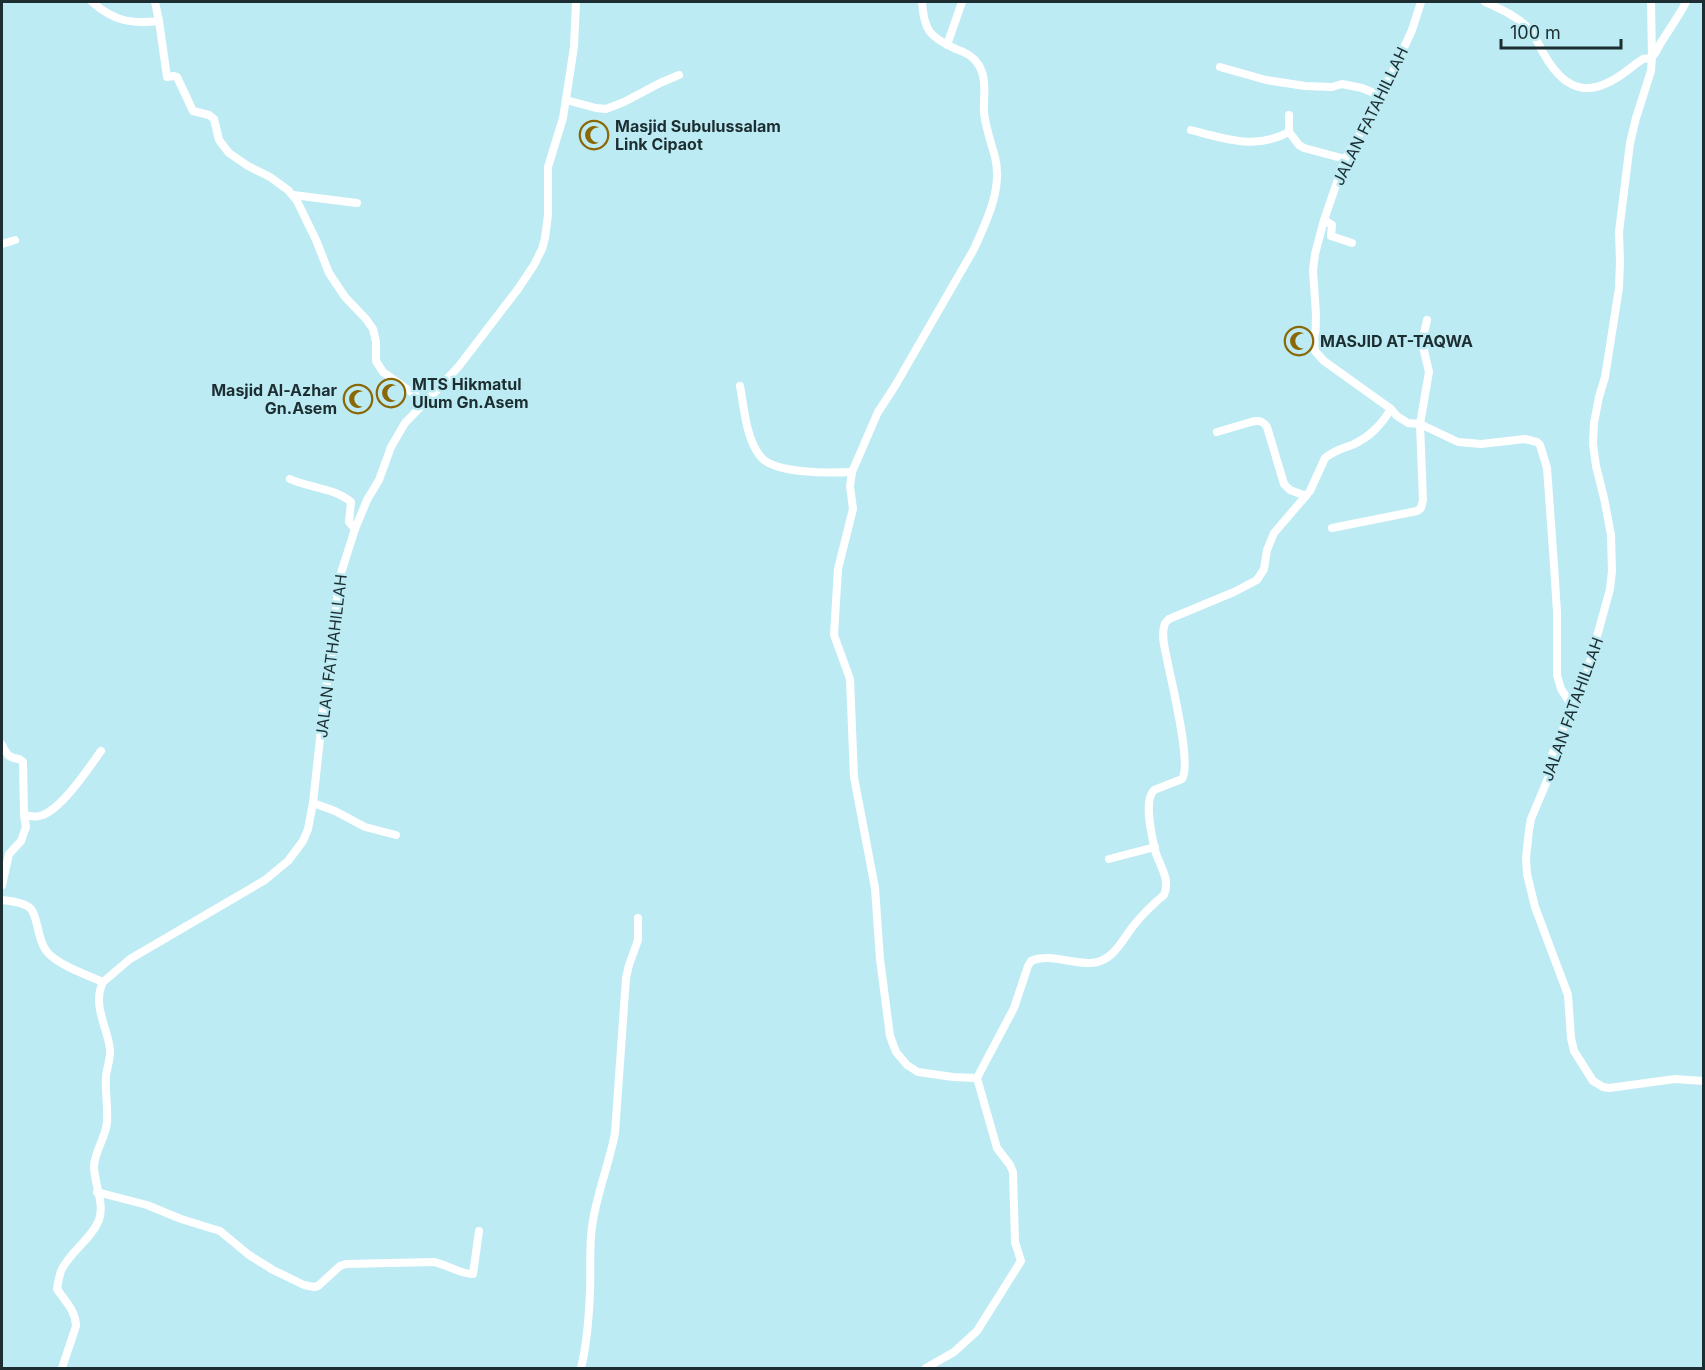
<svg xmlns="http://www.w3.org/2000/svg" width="1705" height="1370" font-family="Inter,sans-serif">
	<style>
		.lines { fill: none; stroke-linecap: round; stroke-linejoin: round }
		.street { stroke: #fff; stroke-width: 8 }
		.labels { text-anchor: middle; stroke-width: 5; stroke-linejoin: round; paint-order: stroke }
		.street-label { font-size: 16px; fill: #1c2e31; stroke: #bdebf3 }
		.poi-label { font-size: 16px; font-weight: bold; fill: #1c2e31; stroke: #bdebf3; text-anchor: start }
	</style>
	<rect width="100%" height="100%" fill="#bdebf3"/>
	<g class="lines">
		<g class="street">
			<path d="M92,2C114,21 130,24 159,21L167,77L174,76L177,77L193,111L209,115L214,119L219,140L229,153L248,166L270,177L288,190L297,201L316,240L329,273L345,297L366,319L373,329L376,342V361L383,372L425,402"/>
			<polyline points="155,2 159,21"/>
			<path d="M922,2C924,30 929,37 956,49C965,52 973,56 978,64C988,79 983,97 984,113C986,129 991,142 995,157C1003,189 986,222 974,249L895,386L878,412L852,472L850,486L853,509L838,569L834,635L850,679L854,777L875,888L880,959L890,1036L896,1052L907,1065L918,1072L953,1077L977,1078"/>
			<polyline points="1421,2 1412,30 1396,65 1371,115 1345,159 1324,220 1315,254 1313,270 1316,315 1315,351 1324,361 1391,409 1397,416 1408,423 1420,424 1458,442 1481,444 1525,439 1537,442 1540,445 1547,468 1554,565 1557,612 1557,675 1561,689 1572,706"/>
			<path d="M1485,2C1500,9 1517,16 1528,28C1536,36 1539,46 1545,56C1568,95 1593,97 1628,70C1633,66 1638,62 1643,59C1646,58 1650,59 1652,57C1656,54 1659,45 1662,41C1670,28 1679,16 1686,2"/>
			<polyline points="1651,2 1652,57 1651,71 1636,118 1630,143 1619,232 1620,261 1619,288 1605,377 1599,397 1594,423 1593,444 1596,466 1604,498 1611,535 1612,571 1610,589 1587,673 1552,755 1549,776 1531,819 1529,830 1526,858 1527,874 1535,907 1568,995 1571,1038 1574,1051 1593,1081 1603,1087 1609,1088 1675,1079 1704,1081"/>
			<polyline points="947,45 962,2"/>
			<polyline points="1220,67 1266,80 1305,86 1332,87 1342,84 1362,88 1381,96"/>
			<polyline points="566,100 596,108 606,109 624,102 660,83 679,75"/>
			<polyline points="1289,115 1289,132 1299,145 1304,148 1345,159"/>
			<path d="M1191,130C1225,139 1256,150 1289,132"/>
			<polyline points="293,195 357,203"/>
			<polyline points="1324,220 1332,225 1331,236 1352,243"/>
			<polyline points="2,244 15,240"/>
			<path d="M740,386C744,407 746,440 761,457C774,474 831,473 852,472"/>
			<path d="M1217,432L1251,422C1259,420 1263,421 1267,427L1284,484L1290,490L1306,496"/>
			<path d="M290,479C309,488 335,488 351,502L349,522L355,529"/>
			<polyline points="1332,528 1417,511 1421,508 1423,500 1420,424 1429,372 1422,342 1427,320"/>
			<path d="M2,745C7,754 8,758 19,759L23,762L24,815L26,827L21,841L9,854L2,885"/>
			<polyline points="313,803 335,811 365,827 396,835"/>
			<path d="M24,815C30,816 37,818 43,815C63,807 88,769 101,751"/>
			<polyline points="1109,859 1155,847"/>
			<path d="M2,900C10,901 22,902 29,907C39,915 36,941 49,954C61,966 87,975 103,982"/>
			<path d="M97,1192L147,1205L181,1219L220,1231L249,1255L273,1270L304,1285L314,1287L318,1286L340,1266L346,1264L434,1262C448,1265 460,1274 473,1274L479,1231"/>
			<path d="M62,1368L76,1326C76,1311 65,1301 57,1289C58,1283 59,1277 61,1271C69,1252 91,1240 99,1220C105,1203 94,1184 94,1166C95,1150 106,1137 107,1122C108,1107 105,1091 106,1076C107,1067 111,1058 110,1049C107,1026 92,1005 103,982L130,959L265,880L288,861L303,841L308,829L313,803L324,702L333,644L338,587L341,573L355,529L367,500L379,480L391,447L405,423L436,391L459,366L518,289L534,265L542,249L545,238L548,215V167L563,118L574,47L576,2"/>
			<path d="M581,1368C587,1344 589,1317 590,1291C591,1270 589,1248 592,1227C596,1195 609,1165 615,1133L626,978L629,965L638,940V918"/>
			<path d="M926,1368L954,1352L977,1331L1021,1261L1015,1242L1013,1172L1010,1165L997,1148L977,1078L1014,1008L1028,966L1031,961C1049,953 1071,964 1091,963C1113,962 1122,940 1134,925C1143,914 1153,904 1164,895C1171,879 1159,865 1155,850C1152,836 1143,801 1154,790L1182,779C1192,765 1172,684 1168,664C1166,653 1161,638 1164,627C1165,622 1165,623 1169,619L1234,592L1257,580L1264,569L1267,550L1274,533L1310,491L1325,458C1333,451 1343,448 1352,445C1370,437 1381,425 1391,409"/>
		</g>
	</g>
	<defs>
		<g id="mosque-ring" transform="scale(1.5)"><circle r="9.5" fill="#bdebf3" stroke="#8b6807" stroke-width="1.5"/><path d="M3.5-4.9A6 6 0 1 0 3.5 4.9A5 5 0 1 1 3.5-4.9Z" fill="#8b6807"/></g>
	</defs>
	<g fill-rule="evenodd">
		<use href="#mosque-ring" x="594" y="135"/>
		<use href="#mosque-ring" x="1299" y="341"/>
		<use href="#mosque-ring" x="391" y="393"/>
		<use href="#mosque-ring" x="358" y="399"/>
	</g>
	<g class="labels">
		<g class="street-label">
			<text transform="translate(1370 116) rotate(-64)" y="6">JALAN FATAHILLAH</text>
			<text transform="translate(331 656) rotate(-83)" y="6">JALAN FATHAHILLAH</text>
			<text transform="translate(1572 709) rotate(-70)" y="6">JALAN FATAHILLAH</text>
		</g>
		<g class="poi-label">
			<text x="615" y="132">Masjid Subulussalam<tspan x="615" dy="18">Link Cipaot</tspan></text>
			<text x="1320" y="347">MASJID AT-TAQWA</text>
			<text x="412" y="390">MTS Hikmatul<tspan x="412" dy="18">Ulum Gn.Asem</tspan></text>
			<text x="337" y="396" text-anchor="end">Masjid Al-Azhar<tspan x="337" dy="18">Gn.Asem</tspan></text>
		</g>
	</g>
	<rect width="1705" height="1370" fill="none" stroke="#1c2e31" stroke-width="6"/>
	<path d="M1501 39v9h120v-9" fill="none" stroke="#1c2e31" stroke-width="3"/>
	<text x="1510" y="39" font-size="18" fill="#1c2e31" stroke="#bdebf3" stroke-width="4.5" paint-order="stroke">100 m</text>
</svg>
